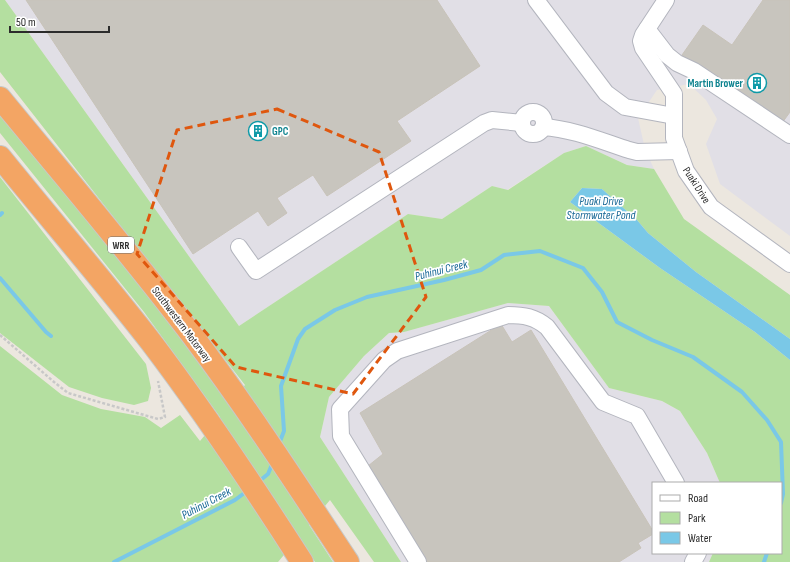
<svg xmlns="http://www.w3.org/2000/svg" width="790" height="562" font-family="'Sofia Sans Condensed',sans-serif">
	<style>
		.industrial { fill: #e1dfe6 }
		.green { fill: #b4dfa0 }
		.water { fill: #7ac8e7 }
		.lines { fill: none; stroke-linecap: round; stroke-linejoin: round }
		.stream { stroke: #7ac8e7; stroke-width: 4 }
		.building { fill: #c8c5be; stroke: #c8c3b9 }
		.minor-casing { stroke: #b3b5be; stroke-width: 18 }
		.highway-casing { stroke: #c8c8c8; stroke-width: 24 }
		.path { stroke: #c8c8c8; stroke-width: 2.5; stroke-dasharray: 3 2; stroke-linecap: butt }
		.minor { stroke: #fff; stroke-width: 16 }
		.highway { stroke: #f3a564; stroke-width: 22 }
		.marked { fill: none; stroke: #df570e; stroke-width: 3; stroke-dasharray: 8 5; stroke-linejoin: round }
		.labels { text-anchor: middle; stroke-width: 3.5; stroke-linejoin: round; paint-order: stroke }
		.shield { fill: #fff; stroke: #6b6b6b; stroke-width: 1 }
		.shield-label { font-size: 10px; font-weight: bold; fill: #2c2c2c }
		.culture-label { font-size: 11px; font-weight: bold; fill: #0d838f; stroke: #fff; text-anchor: end }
		.street-label { font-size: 11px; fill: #2c2c2c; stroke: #fff }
		.water-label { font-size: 12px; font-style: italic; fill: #176795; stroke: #fff }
	</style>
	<rect width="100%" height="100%" fill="#ece7df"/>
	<g class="industrial">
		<polygon points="5,0 790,0 790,236 720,184 706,144 717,119 706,100 689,84 657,90 638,118 645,149 654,169 627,165 586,146 564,153 507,190 492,186 442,219 408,214 239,326"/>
		<polygon points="508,303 549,306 609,388 662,401 680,411 707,453 720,483 653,483 653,553 713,553 709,562 401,562 320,437 329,397 364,356 389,333 404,332"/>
	</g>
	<g class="green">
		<polygon points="0,0 5,0 239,326 408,214 442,219 492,186 508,190 564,153 586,146 627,165 654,169 684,219 790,295 790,339 696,272 648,233 637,220 602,189 582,188 570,202 660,268 755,332 790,360 790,562 709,562 713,553 781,553 781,483 720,483 707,453 680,411 662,401 609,388 549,306 508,303 404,332 389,333 364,356 329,397 320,437 401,562 374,562 330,500 309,525 333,562 315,562 299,537 278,562 0,562 0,346 62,395 101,409 145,417 161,428 180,415 200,441 220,417 144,312 0,133 0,112 140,285 180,337 229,405 245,385 0,72"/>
		<polygon points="0,177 146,364 151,388 148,401 134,405 102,398 69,387 0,333"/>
	</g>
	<polygon class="water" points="582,188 602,189 637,220 648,233 696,272 790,339 790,360 755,332 660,268 570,202"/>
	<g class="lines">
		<g class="stream">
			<polyline points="0,215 2,213"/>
			<polyline points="0,278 46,332 51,336"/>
			<polyline points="279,444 284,431 281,386 298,339 305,329 335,310 367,297 444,280 481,270 504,255 540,251 583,268 602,292 617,322 652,340 693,357 742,392 767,420 781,442 783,494 781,503"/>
			<polyline points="257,483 268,474 273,462"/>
			<polyline points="114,562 235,500 247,491"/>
			<polyline points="764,562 767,553"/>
		</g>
	</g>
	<g class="building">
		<polygon points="26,0 437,0 480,66 397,121 411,141 327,196 313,175 277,198 287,213 268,226 258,211 193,254"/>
		<polygon points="763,0 790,0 790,112 782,123 682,55 703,25 732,45"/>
		<polygon points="501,324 512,342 531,330 653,531 653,534 638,543 641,548 619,562 425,562 368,466 383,454 360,413"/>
	</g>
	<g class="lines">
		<g class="minor-casing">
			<g id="minor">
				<polyline points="536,0 606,93 625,107 674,116"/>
				<polyline points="666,0 643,35 641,41 643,48 674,94 674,138 686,171 711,207 790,264"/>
				<polyline points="647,29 667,55 677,63 694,71 790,135"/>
				<circle cx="533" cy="123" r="11"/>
				<path d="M543,127C573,129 601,141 629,150L637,152L679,151"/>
				<polyline points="239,247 256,271 484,123 492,120 522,123"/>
				<path d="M418,562L341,436L340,409L384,360L397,351L508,315C524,315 535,317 547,327L603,402L637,416L676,483"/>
				<polyline points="693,562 698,553"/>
			</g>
		</g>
		<g class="highway-casing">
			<g id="highway">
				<path d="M0,98C65,177 131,254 192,335C247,408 297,485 348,562"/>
				<path d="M0,157C50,219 102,279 151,342C205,413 254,487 302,562"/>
			</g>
		</g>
		<polyline class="path" points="0,335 54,382 68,393 158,419 165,417 158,381"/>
		<use href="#minor" class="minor"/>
		<use href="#highway" class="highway"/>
	</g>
	<path class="marked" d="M277,109L379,152L426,297L353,394L236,367L137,254L177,130Z"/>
	<defs>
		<g id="building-ring" transform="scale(1)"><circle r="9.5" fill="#fff" stroke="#0f9aa8" stroke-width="1.5"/><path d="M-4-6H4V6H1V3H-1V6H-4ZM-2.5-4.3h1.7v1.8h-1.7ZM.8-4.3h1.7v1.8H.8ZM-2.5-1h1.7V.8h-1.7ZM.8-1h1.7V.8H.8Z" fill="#0f9aa8"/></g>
	</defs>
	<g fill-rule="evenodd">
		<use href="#building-ring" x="757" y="83"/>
		<use href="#building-ring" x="258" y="131"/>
	</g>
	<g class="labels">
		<rect class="shield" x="108" y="237" width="26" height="16" rx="3"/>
		<g class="shield-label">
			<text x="121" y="249">WRR</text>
		</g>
		<g class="culture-label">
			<text x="743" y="87">Martin Brower</text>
			<text x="272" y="135" text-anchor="start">GPC</text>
		</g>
		<g class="street-label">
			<text transform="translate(697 185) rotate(57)" y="4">Puaki Drive</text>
			<text transform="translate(182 324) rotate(53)" y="4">Southwestern Motorway</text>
		</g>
		<g class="water-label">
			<text x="601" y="205">Puaki Drive<tspan x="601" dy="14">Stormwater Pond</tspan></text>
			<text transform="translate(441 270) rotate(-14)" y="4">Puhinui Creek</text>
			<text transform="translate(206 503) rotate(-28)" y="4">Puhinui Creek</text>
		</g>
	</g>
	<rect x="652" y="482" width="130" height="72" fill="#ffffff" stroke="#ababab"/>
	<rect x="660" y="495" width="20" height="6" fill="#ffffff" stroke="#ababab"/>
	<text x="688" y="502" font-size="12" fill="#2c2c2c">Road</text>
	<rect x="660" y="512" width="20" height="12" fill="#b4dfa0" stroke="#ababab"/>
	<text x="688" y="522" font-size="12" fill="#2c2c2c">Park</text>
	<rect x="660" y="532" width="20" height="12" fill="#7ac8e7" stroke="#ababab"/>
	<text x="688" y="542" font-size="12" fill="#2c2c2c">Water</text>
	<path d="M10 26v6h99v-6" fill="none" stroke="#2c2c2c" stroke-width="2"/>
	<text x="16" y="26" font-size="12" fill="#2c2c2c" stroke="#ffffff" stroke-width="3" paint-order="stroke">50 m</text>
</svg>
